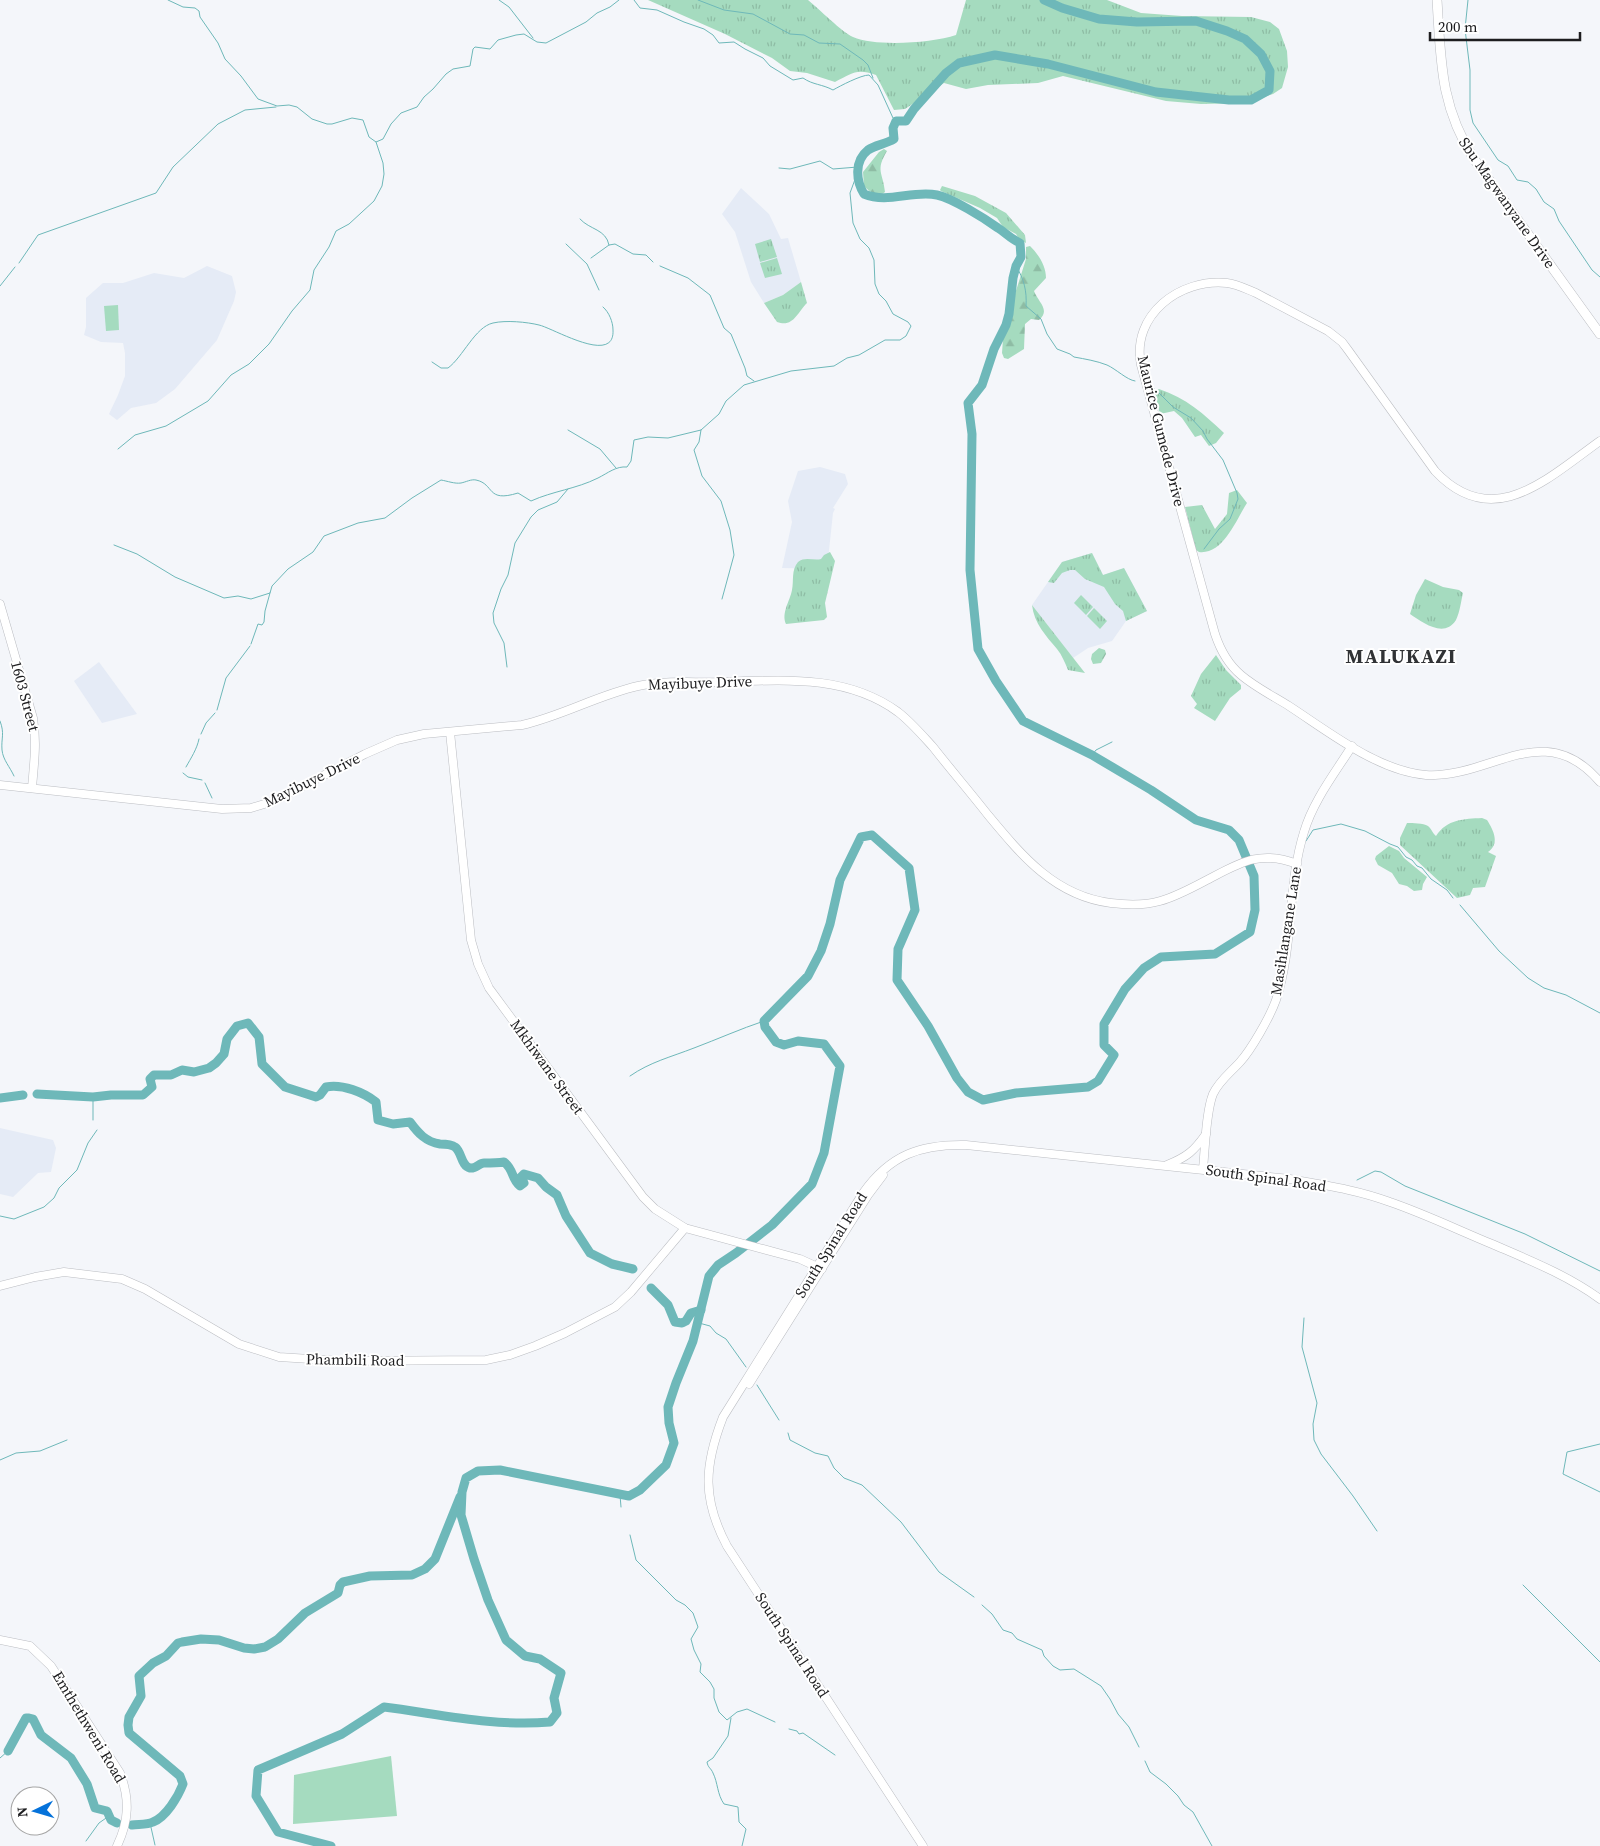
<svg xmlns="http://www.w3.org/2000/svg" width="1600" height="1846" font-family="'Source Serif 4',serif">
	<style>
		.built { fill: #e5ebf6 }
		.grass { fill: url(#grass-tufts) }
		.forest { fill: url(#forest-firs) }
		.pitch { fill: #a5dbbf }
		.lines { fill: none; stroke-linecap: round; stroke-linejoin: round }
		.stream { stroke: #6eb8b9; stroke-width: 1 }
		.river { stroke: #6eb8b9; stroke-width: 9 }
		.minor-casing { stroke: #bbbdc2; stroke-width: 9 }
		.major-casing { stroke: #bbbdc2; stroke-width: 10 }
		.minor { stroke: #fff; stroke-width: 8 }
		.major { stroke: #fff; stroke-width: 9 }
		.labels { text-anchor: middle; stroke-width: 4; stroke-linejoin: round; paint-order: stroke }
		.street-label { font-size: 15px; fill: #1d1d1f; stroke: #fff }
		.district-label { font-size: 20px; font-weight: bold; letter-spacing: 1px; fill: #303235; stroke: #fff }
	</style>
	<defs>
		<pattern id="grass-tufts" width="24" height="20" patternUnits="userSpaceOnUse" patternTransform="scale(1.25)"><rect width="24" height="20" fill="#a5dbbf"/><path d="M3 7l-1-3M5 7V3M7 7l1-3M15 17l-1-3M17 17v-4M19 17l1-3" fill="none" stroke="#8ebca4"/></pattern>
		<pattern id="forest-firs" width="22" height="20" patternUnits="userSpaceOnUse" patternTransform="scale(1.25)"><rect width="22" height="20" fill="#a5dbbf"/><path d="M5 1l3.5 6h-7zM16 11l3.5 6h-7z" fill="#8ebca4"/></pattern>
	</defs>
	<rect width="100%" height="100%" fill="#f4f6fa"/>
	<g class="built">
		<polygon points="741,188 769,214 781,239 788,238 801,282 783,295 764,303 751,282 735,232 722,214"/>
		<polygon points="207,266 232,276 236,292 234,301 217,340 175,389 156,403 131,408 117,420 109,414 118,395 125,376 125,353 123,343 101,342 84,335 86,327 86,298 103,283 123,283 154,273 184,278"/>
		<polygon points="820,467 845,474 848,484 833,508 835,509 833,513 827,569 782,568 792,522 788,501 798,471"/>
		<polygon points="1092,553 1103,575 1124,568 1147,611 1126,621 1112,641 1088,648 1073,658 1032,605 1062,562"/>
		<polygon points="99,662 137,714 102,723 74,681"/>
		<polygon points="0,1128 53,1140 56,1148 51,1172 38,1173 13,1197 0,1194"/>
	</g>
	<g class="grass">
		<path d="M648,0H808C818,8 843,33 853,37C876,47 932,43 956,35L966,0H1107L1141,13L1182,16L1251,17L1270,22L1279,29L1287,51L1288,67L1282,88L1273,94L1248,103L1201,104L1166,101L1063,76L1038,83L988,85L966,89L944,83L905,109L894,110L876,75C857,68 852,73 835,82L807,73L790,71L772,58L725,34Z"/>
		<polygon points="942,186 975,196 1006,213 1025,235 1026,243 1019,239 1016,234 1003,227 997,218 980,208 941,191 940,190"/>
		<polygon points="771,239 777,257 760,262 755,244"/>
		<polygon points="777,258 782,274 765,278 760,263"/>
		<path d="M801,282L807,303C797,313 793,328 777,322L764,303L783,295Z"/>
		<path d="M1159,389C1186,398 1204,414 1224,433L1216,443L1209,446L1201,435L1195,437L1182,418L1174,411L1160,414L1154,391Z"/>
		<path d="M1237,490L1247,503C1236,520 1223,555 1199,552L1196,550L1185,507L1202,505L1215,529L1227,514L1229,493Z"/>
		<path d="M830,552L835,561L825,603L827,617L824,620L786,624C781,613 790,601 792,590C794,581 791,570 798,562C805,556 814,561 821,559L824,555Z"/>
		<polygon points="1092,553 1103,575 1124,568 1147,611 1126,621 1123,611 1115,604 1104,587 1085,579 1075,570 1070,570 1062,573 1054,583 1048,582 1062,562"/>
		<path d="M1425,579L1443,587L1459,590L1463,593C1461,601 1460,612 1456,620C1444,639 1422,622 1410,614L1416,595Z"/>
		<polygon points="1081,595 1093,607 1086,615 1074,603"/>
		<path d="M1032,605L1085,673L1068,670C1065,663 1062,655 1057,649C1046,636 1034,623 1032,605Z"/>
		<polygon points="1094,608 1107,621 1100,629 1087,616"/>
		<polygon points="1216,655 1226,670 1241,685 1241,689 1230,698 1215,721 1194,708 1197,704 1191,696 1201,674"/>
		<path d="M1482,818L1487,820C1494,831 1500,844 1488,852L1496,856L1485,887L1473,888L1470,895L1457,898L1400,845V838L1407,823C1413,823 1423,823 1428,826C1432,829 1432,833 1436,836C1447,819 1464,819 1482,818Z"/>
		<polygon points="1389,846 1399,851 1404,858 1427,877 1423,884 1422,890 1414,891 1407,886 1399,884 1392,873 1378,865 1375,859 1376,856"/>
	</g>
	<g class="forest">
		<path d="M884,149L887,151C875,171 883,172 885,192C879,197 869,192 864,186L863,172L879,152Z"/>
		<path d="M1030,246C1039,255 1046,266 1046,278L1034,291C1038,302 1051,310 1039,320L1031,319L1025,324L1024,349L1008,359L1004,358L1002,353L1003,339L1013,313L1014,297L1026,259V247Z"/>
		<polygon points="1099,648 1105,650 1106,654 1101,663 1093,664 1091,659 1092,654"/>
	</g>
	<g class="pitch">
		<polygon points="118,305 119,330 106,331 104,306"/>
		<polygon points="391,1756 397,1816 293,1824 294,1775"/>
	</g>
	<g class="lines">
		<g class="stream">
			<polyline points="168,0 183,7 195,8 199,11 200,17 218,43 225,59 241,76 258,99 277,106 289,105 297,107 312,119 327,124 332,124 352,118 363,120 369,137 376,142 383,139 391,124 401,113 417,107 424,97 433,89 446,74 453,69 470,66 473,49 475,47 490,49 498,40 516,35 524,34 537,42 546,43 586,22 597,13 610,7 619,0"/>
			<polyline points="499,0 509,7 533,38"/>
			<path d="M634,0L640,8L657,10L684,22L704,29L713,35L719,43L734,42L745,49L763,58L770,66L793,80L803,78C813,85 822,84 833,90C840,86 861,75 869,75L878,85L893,118L896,121"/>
			<polyline points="698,0 724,10 753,14 790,34 804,35 819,43 840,44 863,60 868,65 873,78"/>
			<polyline points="1468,0 1465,29 1470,70 1470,110 1473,123 1498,160 1508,166 1517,180 1528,182 1536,189 1544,202 1554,209 1559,221 1592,270 1600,277"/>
			<polyline points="779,168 790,169 820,161 833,169 858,167"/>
			<path d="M580,219C590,230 606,229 609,245"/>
			<polyline points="566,244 587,264 599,290"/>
			<polyline points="591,258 609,245 615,244 633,254 646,255 653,262"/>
			<polyline points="19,263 38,235 156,193 173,167 218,124 245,110 276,107"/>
			<polyline points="660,266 688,278 710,295 724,328 731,334 745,368 747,376 754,381"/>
			<path d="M1016,266C1024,279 1027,291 1026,306L1041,319L1047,334L1057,349L1070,354L1074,357C1085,359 1097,361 1107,365C1116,369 1127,380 1135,381"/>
			<polyline points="0,286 15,267"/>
			<path d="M432,362L441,368H448C463,357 475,327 493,323C506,320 527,322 539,325C553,328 615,366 613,330C613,322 609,312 603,307"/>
			<polyline points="1154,388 1173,407 1191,418 1203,431 1207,439 1223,460 1237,493 1238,499 1230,519 1219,529 1204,549"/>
			<polyline points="568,430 600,449 616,468"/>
			<polyline points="701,430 699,442 694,450 702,476 721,501 730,530 734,555 722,599"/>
			<polyline points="118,449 135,435 166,426 208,401 231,375 249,364 269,344 292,311 310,290 314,270 329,247 336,231 349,224 374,201 382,186 384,174 383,163 376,142"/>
			<path d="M114,545L137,554L175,577L224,598L238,596L251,599L270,593L272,586L288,569L313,552L324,536L358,523L385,518L412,498L441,480C447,481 455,484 461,483C466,482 471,479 476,480C495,484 486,503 518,493L531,501C553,491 576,489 598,478C608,473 616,466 627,467L631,461L634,440L648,437L668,438L701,430L719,414L726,401L744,385L791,371L834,366L847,358L859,355L885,340H900L906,336L911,326L908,322L893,314L886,301L879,294L875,284L874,260L869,248L860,239L853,223L850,193L857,174"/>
			<polyline points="251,644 258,624 262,625 264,622 265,611 270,593"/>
			<polyline points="507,667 504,643 494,623 493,613 501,589 508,575 515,543 531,517 538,510 557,502 568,489"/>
			<polyline points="217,710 226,678 250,646"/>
			<path d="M0,721C5,734 1,738 2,750C3,760 10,767 14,776"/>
			<polyline points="201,734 206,723 215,713"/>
			<polyline points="1092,755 1096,750 1112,742"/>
			<path d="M186,767C191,758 197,749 199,739"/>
			<polyline points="183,773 188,777 202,780"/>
			<polyline points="205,783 212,798"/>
			<polyline points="1306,841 1313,830 1341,824 1365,831 1390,844 1398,847 1406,857 1412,860 1417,866 1422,868 1431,879 1447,890 1453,898"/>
			<polyline points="1460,905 1499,951 1528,978 1544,988 1566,995 1600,1013"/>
			<path d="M630,1076C650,1062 671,1057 694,1048C718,1039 740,1029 764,1021"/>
			<polyline points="93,1120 93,1097"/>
			<polyline points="1357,1180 1375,1171 1381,1172 1405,1186 1525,1234 1600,1271"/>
			<polyline points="0,1216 14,1219 44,1207 54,1198 59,1188 77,1170 88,1143 97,1130"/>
			<polyline points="1304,1318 1302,1347 1317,1403 1313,1424 1314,1440 1321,1454 1353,1496 1377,1531"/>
			<polyline points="699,1323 710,1326 716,1333 726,1339 746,1367"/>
			<polyline points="757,1385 779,1420"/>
			<polyline points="788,1433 790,1440 815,1453 828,1456 834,1468 844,1478 862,1485 901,1522 939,1572 974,1597"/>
			<polyline points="1600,1444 1567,1452 1563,1474 1600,1492"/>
			<polyline points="0,1460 16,1453 40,1451 67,1440"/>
			<polyline points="620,1495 621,1507"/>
			<polyline points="630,1535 636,1560 676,1600 685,1605 693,1613 698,1627 691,1639 694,1650 701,1664 700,1672 710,1682 714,1689 714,1698 719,1712 727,1720 737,1712 747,1709 775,1722"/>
			<polyline points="1523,1585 1600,1662"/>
			<polyline points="982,1605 992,1614 1003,1630 1012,1633 1017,1639 1042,1650 1044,1656 1053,1666 1060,1670 1074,1669 1101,1686 1110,1699 1118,1714 1129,1727 1139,1747"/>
			<path d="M731,1718L728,1736L713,1758L707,1762C708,1768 711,1768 713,1773C718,1783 717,1794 724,1804L738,1807L739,1822L746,1829L742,1846"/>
			<polyline points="789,1729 797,1731 799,1734 803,1733 835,1755"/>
			<polyline points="0,1758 8,1751"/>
			<polyline points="1145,1761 1150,1772 1166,1784 1178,1796 1184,1805 1193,1812 1212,1846"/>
			<polyline points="150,1823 155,1845"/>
			<polyline points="86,1841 99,1823 109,1816"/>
		</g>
		<g class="river">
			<path d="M37,1094L93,1097L111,1095H143L152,1087L150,1079L154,1075H171L182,1070L194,1072L209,1068L216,1063L224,1054L227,1039L237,1026L248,1023L259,1037L262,1064L285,1087L316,1097L320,1095L326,1087C343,1084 363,1092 376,1102L378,1120L393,1124L410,1122C418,1133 426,1142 440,1144C445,1144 451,1144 455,1147C462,1152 461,1166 470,1168C476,1169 479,1163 484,1163C491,1163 497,1163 504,1162C514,1169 511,1179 520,1186L524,1183L521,1177L524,1174L538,1178L546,1187L557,1195L566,1216L590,1253L612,1264L633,1269"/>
			<polyline points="0,1098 23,1095"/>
			<polyline points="651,1288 668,1305 675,1322 682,1323 686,1321 691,1313 701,1310"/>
			<polyline points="8,1751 26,1718 29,1718 33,1719 41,1735 71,1758 87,1784 95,1808 107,1811 111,1820 117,1823"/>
			<path d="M132,1825C138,1824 147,1825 153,1822C166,1817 178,1797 183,1784L180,1776L129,1733L128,1725L129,1717L141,1696L139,1676L153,1663L166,1656L178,1643L182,1642L201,1639L219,1640L244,1648L254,1649L265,1647L278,1639L305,1613L338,1593L340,1585L343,1582L370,1576L412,1575L425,1569L435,1559L460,1497"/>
			<path d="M331,1846L278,1832L256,1796L258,1770L342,1734L384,1707C439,1714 494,1727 550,1722L557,1713L554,1698L561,1673L540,1659L525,1656L506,1640L488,1600L474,1559L461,1515L462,1492L466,1478L478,1471L500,1470L629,1496L640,1490L666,1465L674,1443L669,1423L668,1407L676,1383L693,1341L709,1276L718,1265L736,1253L772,1225L812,1184L824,1153L840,1066L824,1044L798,1041L784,1045L776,1042L765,1027L764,1021L808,976L821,951L830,924L840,880L861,837L872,835L909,868L915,910L898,949L897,980L928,1026L957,1078L968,1092L983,1100L1016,1093L1088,1087L1098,1081L1114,1055L1104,1045V1024L1125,989L1144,968L1161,957L1215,954L1250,932L1255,910L1254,876L1239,840L1229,830L1196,820L1151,790L1092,755L1023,721L996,681L978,649L970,570L972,434L968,403L982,385L994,349L1006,325L1009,314L1013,278L1016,266L1021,257L1020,243C1011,239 1006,233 998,228C984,218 952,198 937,195C912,190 888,204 864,194C856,181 854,161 868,150C875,145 886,144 894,139L893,128L896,121H906L914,109L946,73L959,63L995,55L1048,64L1156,92L1229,100H1251L1269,90L1270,71L1261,54L1245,39L1227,31L1196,21L1137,22L1099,19L1062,8L1044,0"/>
		</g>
		<g class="minor-casing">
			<g id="minor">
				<path d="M1600,441C1548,478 1493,533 1435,471L1348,350L1342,342L1328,331L1256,293C1246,289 1237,284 1227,283C1180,278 1131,315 1141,365L1215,634C1220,649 1229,665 1241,675C1255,687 1273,696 1289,706C1329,732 1378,771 1426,775C1490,779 1544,716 1600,782"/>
				<path d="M0,604L33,718C37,743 34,763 32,788"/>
				<polyline points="450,732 471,940 478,964 489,988 643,1197 655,1209 685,1228 800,1259 822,1269"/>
				<path d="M0,785L222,809L251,808L274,801L365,754L397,740L424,734L522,725C562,716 598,695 638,686C665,680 694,683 721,682C782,680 846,674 898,712C911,722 922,735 933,747C951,770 970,792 988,815C1022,856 1055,896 1111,903C1127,905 1143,906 1160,901C1175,897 1190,889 1205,881C1238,864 1259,849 1297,864"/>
				<path d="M1167,1165C1187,1157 1194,1151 1206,1134"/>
				<path d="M1203,1169C1205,1149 1206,1111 1213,1094C1219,1081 1230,1073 1240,1062C1251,1050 1270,1017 1276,1000C1294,946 1287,886 1304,832C1313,801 1335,773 1352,746"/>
				<polyline points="0,1286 35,1277 64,1272 122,1279 145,1289 239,1344 279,1357 341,1361 486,1360 510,1355 535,1346 565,1333 615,1307 631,1292 685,1228"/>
				<polyline points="749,1384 868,1195 883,1175"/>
				<path d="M0,1640L30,1646L51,1666L120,1773C130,1799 129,1821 117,1846"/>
				<path d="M923,1846L727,1546C702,1499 704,1466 723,1417L863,1193C890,1155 920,1144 966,1145L1290,1179C1324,1185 1358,1190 1390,1202C1425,1214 1458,1230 1492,1244C1529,1260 1567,1275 1600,1299"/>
			</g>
		</g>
		<g class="major-casing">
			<path id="major" d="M1437,0C1441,61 1440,106 1474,159L1600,334"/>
		</g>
		<use href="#minor" class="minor"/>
		<use href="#major" class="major"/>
	</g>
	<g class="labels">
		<g class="street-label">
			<text transform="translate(1507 203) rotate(55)" y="5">Sbu Magwanyane Drive</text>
			<text transform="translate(1161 431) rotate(76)" y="5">Maurice Gumede Drive</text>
			<text transform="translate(700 683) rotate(-2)" y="5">Mayibuye Drive</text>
			<text transform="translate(25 696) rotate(75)" y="5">1603 Street</text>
			<text transform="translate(312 780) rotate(-26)" y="5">Mayibuye Drive</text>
			<text transform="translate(1286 931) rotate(-81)" y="5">Masihlangane Lane</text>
			<text transform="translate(547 1067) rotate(54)" y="5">Mkhiwane Street</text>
			<text transform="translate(1266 1178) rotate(8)" y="5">South Spinal Road</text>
			<text transform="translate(831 1245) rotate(-58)" y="5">South Spinal Road</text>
			<text transform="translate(355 1360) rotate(1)" y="5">Phambili Road</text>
			<text transform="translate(792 1645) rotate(57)" y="5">South Spinal Road</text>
			<text transform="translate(89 1727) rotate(59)" y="5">Emthethweni Road</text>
		</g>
		<g class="district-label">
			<text x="1401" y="663">MALUKAZI</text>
		</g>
	</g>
	<g transform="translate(35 1811) rotate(265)"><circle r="24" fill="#ffffff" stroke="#a5a5a5"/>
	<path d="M0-4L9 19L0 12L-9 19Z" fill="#0572da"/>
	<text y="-8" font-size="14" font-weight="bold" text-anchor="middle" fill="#1d1d1f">N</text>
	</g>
	<path d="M1430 32v8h150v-8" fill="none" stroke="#1d1d1f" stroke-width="2.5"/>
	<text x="1438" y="32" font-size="15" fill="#1d1d1f" stroke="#ffffff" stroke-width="4" paint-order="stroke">200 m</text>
</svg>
